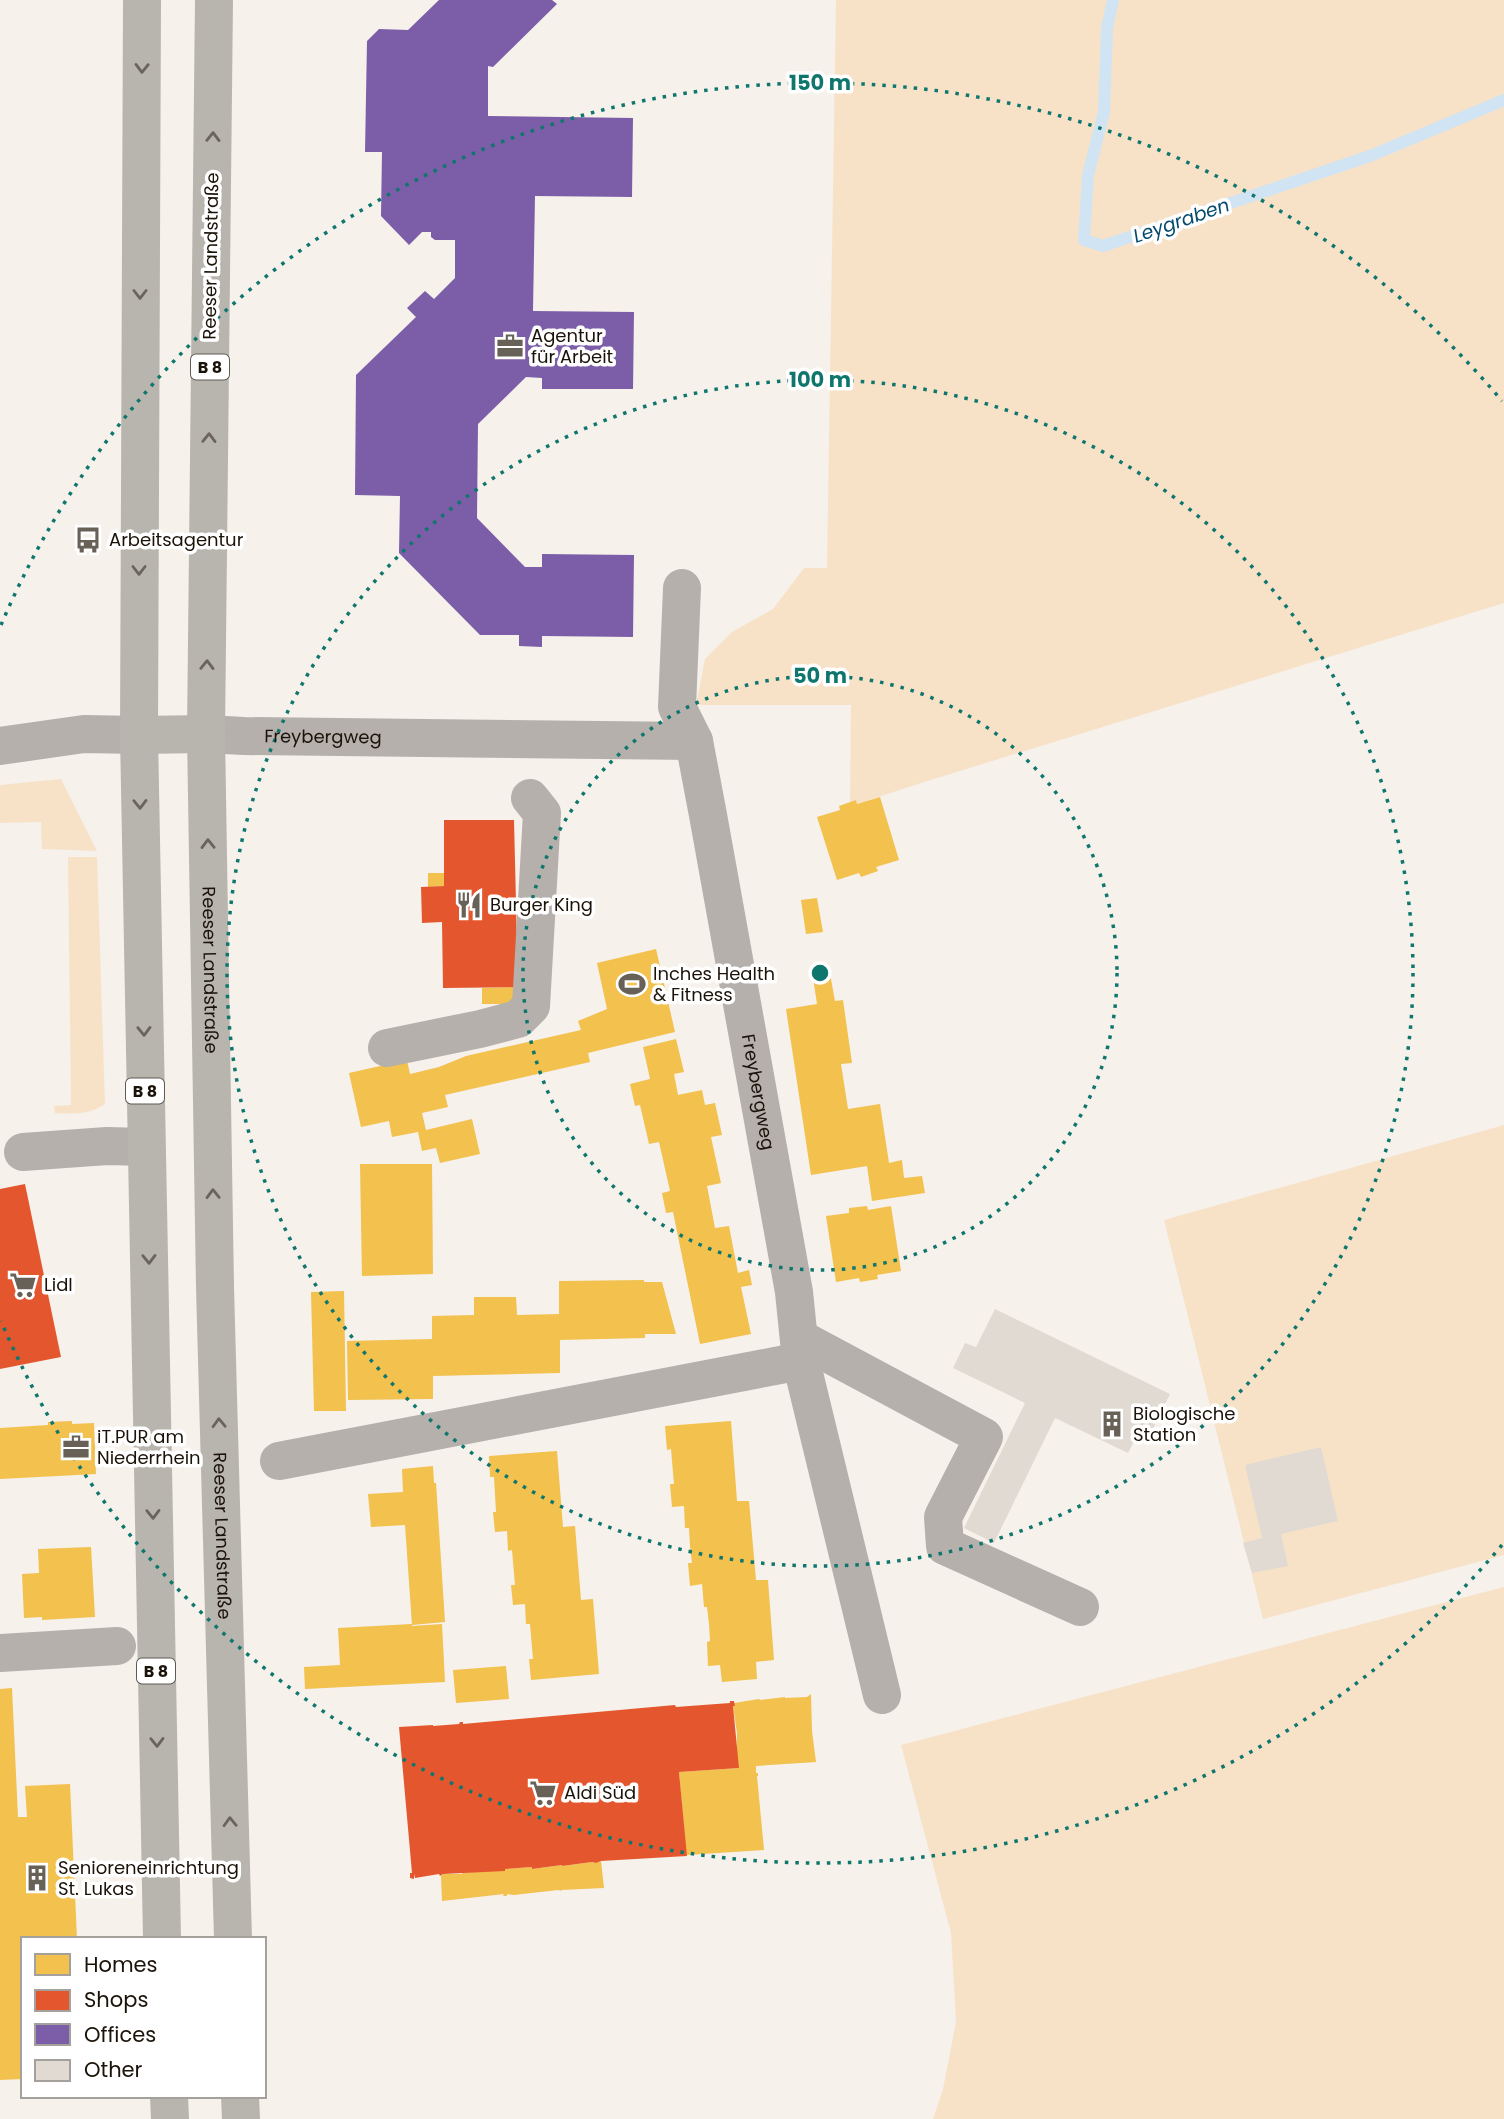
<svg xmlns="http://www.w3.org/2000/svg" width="1504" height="2119" font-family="Poppins,sans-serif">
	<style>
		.green { fill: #f7e2c8 }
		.homes { fill: #f2c14e }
		.shops { fill: #e4572e }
		.offices { fill: #7b5ea7 }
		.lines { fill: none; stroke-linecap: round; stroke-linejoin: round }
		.stream { stroke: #d0e4f3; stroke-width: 12 }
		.building { fill: #e1dad2 }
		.minor { stroke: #b5b0ac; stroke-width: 38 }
		.major { stroke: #b8b4ae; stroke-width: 38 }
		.oneway { stroke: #6a645c }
		.ring { fill: none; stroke: #0f766e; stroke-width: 3.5; stroke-dasharray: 3.5 7 }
		.labels { text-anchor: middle; stroke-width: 7; stroke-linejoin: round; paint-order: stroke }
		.shield { fill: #fff; stroke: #5f5a53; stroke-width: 2 }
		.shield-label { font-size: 16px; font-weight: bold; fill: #1b1309 }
		.street-label { font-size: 18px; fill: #1b1309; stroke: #fff }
		.poi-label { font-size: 18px; fill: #1b1309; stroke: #fff; text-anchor: start }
		.water-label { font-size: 19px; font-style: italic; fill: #04496e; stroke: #fff }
		.centre { fill: #0f766e; stroke: #fff; stroke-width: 3.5 }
		.ring-label { font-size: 21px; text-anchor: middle; font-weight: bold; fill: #0f766e; stroke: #fff; stroke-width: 7; stroke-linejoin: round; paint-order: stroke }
	</style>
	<rect width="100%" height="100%" fill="#f6f1eb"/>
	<g class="green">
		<polygon points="836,0 1504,0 1504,603 921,783 857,804 856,800 850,802 851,705 696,705 705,659 732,632 773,609 804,568 827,568"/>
		<polygon points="61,779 97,851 42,849 41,822 0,823 0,785"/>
		<path d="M68,857H97L105,1104C89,1115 74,1114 55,1113L54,1106L71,1105Z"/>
		<polygon points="1504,1125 1504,1555 1263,1619 1164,1220"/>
		<polygon points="1504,1587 1504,2119 933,2119 943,2089 956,2022 951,1933 901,1745"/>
	</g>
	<g class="homes">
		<polygon points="880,797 899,860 876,867 878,871 861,877 859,873 837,880 817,817 840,810 839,806 856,800 857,804"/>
		<polygon points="428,873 444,873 444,886 428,887"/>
		<polygon points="817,898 823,932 806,934 801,900"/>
		<polygon points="656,949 675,1032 588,1053 590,1062 445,1095 448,1107 422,1113 426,1130 472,1119 480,1154 440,1163 436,1148 422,1151 418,1132 392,1137 389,1121 361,1127 349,1073 407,1060 410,1074 439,1067 466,1056 581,1030 578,1021 607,1009 597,963"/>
		<polygon points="829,968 835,1001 843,1000 852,1063 841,1064 848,1109 880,1104 889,1163 902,1160 904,1178 922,1176 925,1193 872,1201 867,1166 811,1175 786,1009 817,1004 812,971"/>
		<polygon points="514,987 514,1004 482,1004 482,988"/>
		<polygon points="676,1039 684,1072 674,1074 678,1095 702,1090 705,1105 715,1103 722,1135 711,1137 721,1183 707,1186 715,1228 729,1226 738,1273 749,1270 752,1285 741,1287 751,1334 700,1344 673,1212 666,1213 662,1193 670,1191 659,1142 649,1144 640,1105 635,1106 630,1084 650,1079 643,1047"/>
		<polygon points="360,1164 432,1164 433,1274 362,1276"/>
		<polygon points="867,1206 868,1210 891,1206 901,1271 877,1275 878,1279 860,1282 859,1278 836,1282 826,1216 849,1213 849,1208"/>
		<polygon points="644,1280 644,1282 662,1282 676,1334 645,1334 645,1338 560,1340 560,1373 433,1376 433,1399 348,1400 347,1341 432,1339 432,1316 474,1315 474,1297 516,1297 517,1315 559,1314 559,1281"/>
		<polygon points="344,1291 346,1411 314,1411 311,1292"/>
		<polygon points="72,1421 72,1424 94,1423 96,1474 0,1479 0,1428 48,1425 48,1422"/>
		<polygon points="731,1421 737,1501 749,1501 756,1580 768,1580 774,1660 756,1662 757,1679 722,1682 720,1665 708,1666 707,1642 710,1641 709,1624 707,1607 704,1607 702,1584 690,1586 688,1563 692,1563 690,1546 689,1528 685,1528 684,1506 672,1507 670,1484 674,1484 671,1449 667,1450 665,1426"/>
		<polygon points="557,1451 563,1527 575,1526 581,1600 593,1599 599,1674 531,1680 529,1659 533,1659 530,1624 526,1624 525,1604 513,1605 511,1585 515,1585 512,1550 508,1551 507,1531 495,1532 493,1512 496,1512 494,1477 490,1477 489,1456"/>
		<polygon points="433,1466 434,1483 436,1483 445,1622 412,1625 405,1525 371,1527 368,1494 403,1492 402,1469"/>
		<polygon points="91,1547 95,1617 42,1620 42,1617 24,1618 22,1574 39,1573 38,1549"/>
		<polygon points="412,1624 412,1626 442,1624 445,1682 305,1689 304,1667 340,1665 338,1628"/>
		<polygon points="506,1666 509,1699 456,1703 453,1670"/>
		<polygon points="12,1688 18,1817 27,1817 25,1786 70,1784 77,1939 23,1939 23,2079 0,2080 0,1689"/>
		<polygon points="811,1694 812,1731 816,1762 756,1766 756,1773 758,1773 758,1776 757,1776 764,1850 687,1855 686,1852 679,1772 739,1768 737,1764 737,1733 733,1706 735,1706 734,1703 759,1699 760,1700 785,1697 785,1698 807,1697"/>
		<polygon points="601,1861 604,1888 561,1890 562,1891 558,1890 514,1895 507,1894 507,1896 503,1896 504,1894 442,1901 441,1876 443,1874 462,1874 462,1873 501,1869 502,1871 505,1871 505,1869 532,1867 532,1869 562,1865 562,1866 592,1862 596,1863"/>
	</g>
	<g class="shops">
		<polygon points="444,820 514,820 518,985 524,987 443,988 442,922 422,923 421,887 444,886"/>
		<polygon points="25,1184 61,1357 0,1369 0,1189"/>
		<polygon points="730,1701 734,1701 735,1706 733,1706 739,1768 679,1772 687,1856 601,1861 596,1863 592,1862 562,1866 562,1865 532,1869 532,1867 505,1869 505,1871 443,1874 440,1876 439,1874 415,1878 414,1874 414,1879 410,1878 410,1873 412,1873 399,1727 433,1725 433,1726 459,1724 460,1722 463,1722 463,1724 675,1705 676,1707 730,1703"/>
	</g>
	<polygon class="offices" points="439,0 552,0 557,4 493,67 488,66 488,116 633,118 632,197 535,196 533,311 634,312 633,389 542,389 542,378 526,377 478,424 477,518 525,567 542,567 542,554 634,555 633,637 542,636 542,647 519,646 519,635 480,635 399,553 400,496 355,495 356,375 416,317 407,308 425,291 434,299 455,278 455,240 435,240 431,237 431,232 422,232 409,245 381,216 382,152 365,152 367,41 379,29 408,30"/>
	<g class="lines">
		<polyline class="stream" points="1113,0 1107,28 1104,112 1088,175 1084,240 1103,246 1370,156 1504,100"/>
	</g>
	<g class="building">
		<polygon points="995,1309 1170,1394 1150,1435 1140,1430 1128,1453 1055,1418 994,1543 964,1528 1025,1403 953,1368 965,1343 976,1347"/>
		<polygon points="1321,1447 1338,1521 1281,1534 1288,1566 1252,1573 1243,1543 1262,1538 1245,1465"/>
	</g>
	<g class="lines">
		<g class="minor">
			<path id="s1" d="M682,588L677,707L694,741L708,815L794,1292L801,1361L882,1695"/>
			<path id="s2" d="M206,734L244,736L694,741"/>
			<polyline points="0,746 84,734 139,735"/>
			<polyline points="387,1048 480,1029 518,1019 531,1006 542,813 530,798"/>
			<polyline points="23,1152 107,1146 146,1147"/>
			<polyline points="799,1338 984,1437 943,1517 945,1546 1080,1607"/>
			<polyline points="279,1461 801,1361"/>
			<polyline points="0,1653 117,1646"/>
		</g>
		<g class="major">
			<polyline points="142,0 139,735 162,1939"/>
			<path id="s3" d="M214,0L206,734L215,1287L233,1939"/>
			<polyline points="139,735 206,734"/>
			<polyline points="169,2096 170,2119"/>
			<polyline points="240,2096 241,2119"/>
		</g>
	</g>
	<defs><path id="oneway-chevron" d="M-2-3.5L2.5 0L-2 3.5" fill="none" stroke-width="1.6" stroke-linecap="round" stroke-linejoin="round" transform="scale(1.75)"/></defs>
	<g class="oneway">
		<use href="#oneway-chevron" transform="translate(142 68) rotate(91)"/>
		<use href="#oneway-chevron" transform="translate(213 137) rotate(-89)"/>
		<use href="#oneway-chevron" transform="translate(140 294) rotate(90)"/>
		<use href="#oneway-chevron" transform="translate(209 438) rotate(-89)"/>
		<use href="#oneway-chevron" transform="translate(139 570) rotate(90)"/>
		<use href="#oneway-chevron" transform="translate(207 665) rotate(-89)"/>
		<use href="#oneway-chevron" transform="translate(140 804) rotate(89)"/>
		<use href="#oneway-chevron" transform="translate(208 844) rotate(-91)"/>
		<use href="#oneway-chevron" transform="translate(144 1031) rotate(89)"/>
		<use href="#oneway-chevron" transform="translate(213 1194) rotate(-91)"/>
		<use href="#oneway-chevron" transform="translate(149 1259) rotate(89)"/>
		<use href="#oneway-chevron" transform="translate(219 1423) rotate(-92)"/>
		<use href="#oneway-chevron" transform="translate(153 1514) rotate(89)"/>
		<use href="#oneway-chevron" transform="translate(157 1742) rotate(89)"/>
		<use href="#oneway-chevron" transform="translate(230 1822) rotate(-92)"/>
	</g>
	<g class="ring">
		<circle cx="820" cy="973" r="297"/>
		<circle cx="820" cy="973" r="593"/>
		<path d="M1502 1545A890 890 0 0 1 1 1321M1 625A890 890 0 0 1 1502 401"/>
	</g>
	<defs>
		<g id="office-bare" transform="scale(2.1)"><path d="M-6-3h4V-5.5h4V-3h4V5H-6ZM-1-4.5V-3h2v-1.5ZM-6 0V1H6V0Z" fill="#686158" stroke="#fff" stroke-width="2.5" paint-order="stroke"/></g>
		<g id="bus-bare" transform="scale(2.1)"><path d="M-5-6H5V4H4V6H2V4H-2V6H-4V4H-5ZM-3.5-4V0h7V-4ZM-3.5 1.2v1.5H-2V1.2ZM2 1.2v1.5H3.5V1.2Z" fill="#686158" stroke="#fff" stroke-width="2.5" paint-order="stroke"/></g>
		<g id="restaurant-bare" transform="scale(2.1)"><path d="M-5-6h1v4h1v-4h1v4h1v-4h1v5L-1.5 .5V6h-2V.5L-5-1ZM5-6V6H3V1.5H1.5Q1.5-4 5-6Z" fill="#686158" stroke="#fff" stroke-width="2.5" paint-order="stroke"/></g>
		<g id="stadium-bare" transform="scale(2.1)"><path d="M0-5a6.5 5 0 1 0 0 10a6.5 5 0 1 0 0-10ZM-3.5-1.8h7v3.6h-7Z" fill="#686158" stroke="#fff" stroke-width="2.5" paint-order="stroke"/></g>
		<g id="supermarket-bare" transform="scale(2.1)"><path d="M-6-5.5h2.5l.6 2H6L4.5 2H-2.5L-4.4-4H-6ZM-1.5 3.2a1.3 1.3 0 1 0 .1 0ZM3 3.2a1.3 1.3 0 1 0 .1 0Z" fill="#686158" stroke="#fff" stroke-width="2.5" paint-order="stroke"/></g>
		<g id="building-bare" transform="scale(2.1)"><path d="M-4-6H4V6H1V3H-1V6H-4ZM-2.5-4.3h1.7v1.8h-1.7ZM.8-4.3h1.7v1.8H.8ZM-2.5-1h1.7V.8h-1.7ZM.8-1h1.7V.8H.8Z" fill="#686158" stroke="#fff" stroke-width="2.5" paint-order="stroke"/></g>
	</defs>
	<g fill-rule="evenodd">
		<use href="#office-bare" x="510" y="346"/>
		<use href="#bus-bare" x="88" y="540"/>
		<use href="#restaurant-bare" x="469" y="905"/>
		<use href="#stadium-bare" x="632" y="984"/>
		<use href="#supermarket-bare" x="23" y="1285"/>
		<use href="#building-bare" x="1112" y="1424"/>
		<use href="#office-bare" x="76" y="1447"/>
		<use href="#supermarket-bare" x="543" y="1793"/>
		<use href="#building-bare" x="37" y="1878"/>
	</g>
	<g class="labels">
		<g class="shield">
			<rect x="191" y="354.5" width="38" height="25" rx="5"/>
			<rect x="126" y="1078.5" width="38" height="25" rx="5"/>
			<rect x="137" y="1658.5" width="38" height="25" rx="5"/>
		</g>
		<g class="shield-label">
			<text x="210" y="373">B 8</text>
			<text x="145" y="1097">B 8</text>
			<text x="156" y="1677">B 8</text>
		</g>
		<g class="street-label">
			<text transform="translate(211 256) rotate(-89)" y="6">Reeser Landstraße</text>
			<text dy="6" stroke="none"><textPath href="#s2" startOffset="117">Freybergweg</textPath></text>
			<text dy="6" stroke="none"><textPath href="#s3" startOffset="970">Reeser Landstraße</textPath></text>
			<text dy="6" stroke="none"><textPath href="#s1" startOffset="514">Freybergweg</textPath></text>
			<text dy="6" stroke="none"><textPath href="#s3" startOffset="1536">Reeser Landstraße</textPath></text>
		</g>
		<g class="poi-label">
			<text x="531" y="342">Agentur<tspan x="531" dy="21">für Arbeit</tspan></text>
			<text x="109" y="546">Arbeitsagentur</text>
			<text x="490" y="911">Burger King</text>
			<text x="653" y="980">Inches Health<tspan x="653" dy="21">&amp; Fitness</tspan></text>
			<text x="44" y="1291">Lidl</text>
			<text x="1133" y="1420">Biologische<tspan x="1133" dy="21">Station</tspan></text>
			<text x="97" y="1443">iT.PUR am<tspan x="97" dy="21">Niederrhein</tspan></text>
			<text x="564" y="1799">Aldi Süd</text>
			<text x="58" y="1874">Senioreneinrichtung<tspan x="58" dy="21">St. Lukas</tspan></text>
		</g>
		<g class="water-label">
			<text transform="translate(1181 220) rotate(-19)" y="7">Leygraben</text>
		</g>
	</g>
	<circle cx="820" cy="973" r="10" class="centre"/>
	<g class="ring-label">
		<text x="820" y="90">150 m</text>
		<text x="820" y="387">100 m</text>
		<text x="820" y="683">50 m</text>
	</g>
	<rect x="21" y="1937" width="245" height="161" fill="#ffffff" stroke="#a4a19d" stroke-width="2"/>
	<rect x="35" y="1954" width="35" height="21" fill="#f2c14e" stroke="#a4a19d" stroke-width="2"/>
	<text x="84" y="1972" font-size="21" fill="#1b1309">Homes</text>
	<rect x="35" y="1990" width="35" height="21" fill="#e4572e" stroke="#a4a19d" stroke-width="2"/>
	<text x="84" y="2007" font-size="21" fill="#1b1309">Shops</text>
	<rect x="35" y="2024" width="35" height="21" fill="#7b5ea7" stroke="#a4a19d" stroke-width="2"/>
	<text x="84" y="2042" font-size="21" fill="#1b1309">Offices</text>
	<rect x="35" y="2060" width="35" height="21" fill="#e1dad2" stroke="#a4a19d" stroke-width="2"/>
	<text x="84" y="2077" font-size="21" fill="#1b1309">Other</text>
</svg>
